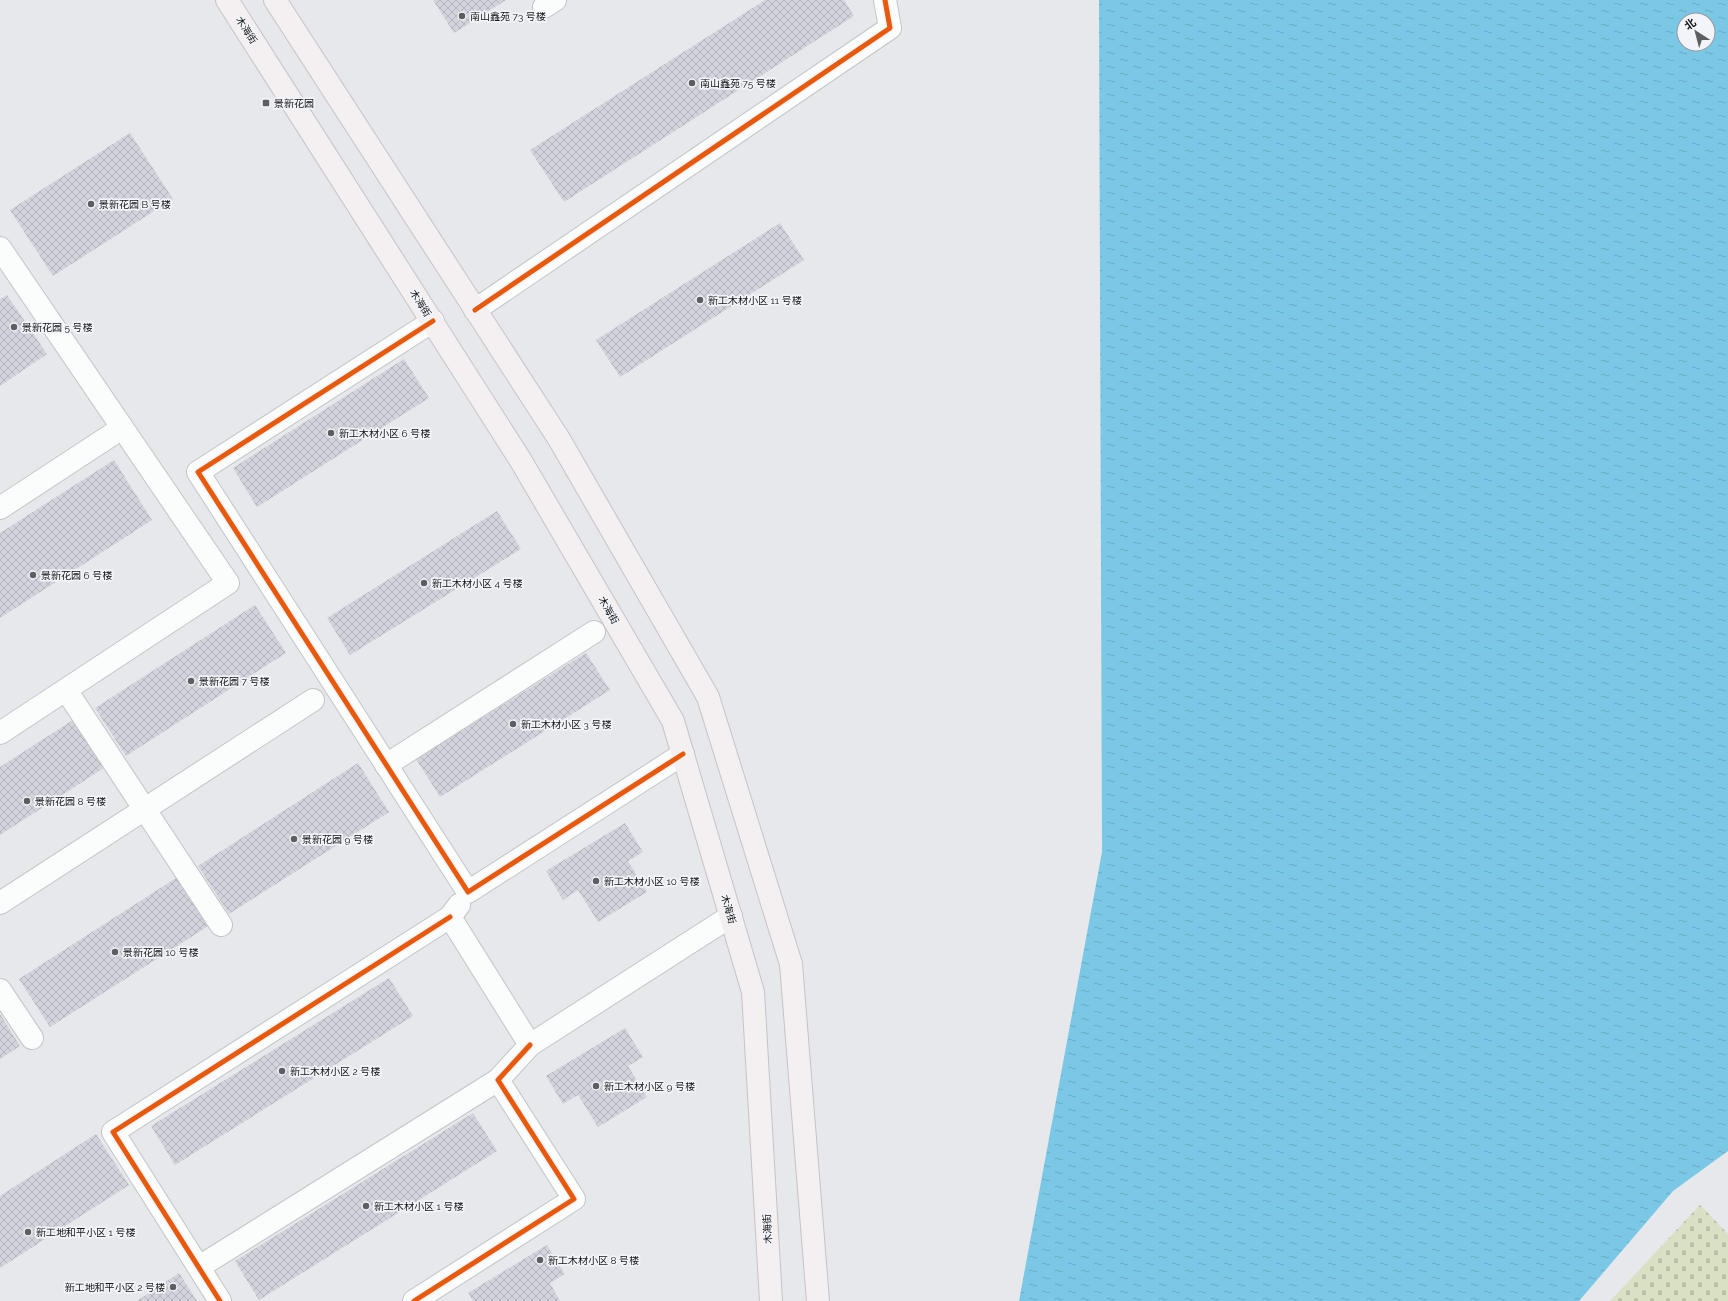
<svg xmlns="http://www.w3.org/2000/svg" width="1728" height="1301" font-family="Raleway,'Noto Sans SC',sans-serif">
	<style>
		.cemetery { fill: url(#cemetery-stones) }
		.water { fill: url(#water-ripples); fill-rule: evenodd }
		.building { fill: url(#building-cross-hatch) }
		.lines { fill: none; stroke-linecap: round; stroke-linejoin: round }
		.minor-casing { stroke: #c4c4c6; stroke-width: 24 }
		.secondary-casing { stroke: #c4c4c6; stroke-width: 24 }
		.minor { stroke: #fbfcfc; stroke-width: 22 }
		.secondary { stroke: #f4f0f1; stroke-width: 22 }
		.cycleway-casing { stroke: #f3f4f9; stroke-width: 8 }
		.cycleway { stroke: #e8590c; stroke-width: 5 }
		.poi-dot { fill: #5d5e61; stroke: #f3f4f9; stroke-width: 1.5 }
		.labels { text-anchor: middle; stroke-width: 3.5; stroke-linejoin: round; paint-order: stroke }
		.poi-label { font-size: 10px; fill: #131416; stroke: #f3f4f9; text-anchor: start }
		.street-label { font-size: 10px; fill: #131416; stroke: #f3f4f9 }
	</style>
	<defs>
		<pattern id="cemetery-stones" width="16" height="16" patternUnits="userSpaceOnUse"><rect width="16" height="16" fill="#dae0c4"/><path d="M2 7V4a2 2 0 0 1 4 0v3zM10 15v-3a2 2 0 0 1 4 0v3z" fill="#babfa8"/></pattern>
		<pattern id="water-ripples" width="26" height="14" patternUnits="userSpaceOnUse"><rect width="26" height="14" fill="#7ac8e5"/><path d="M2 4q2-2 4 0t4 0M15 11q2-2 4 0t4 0" fill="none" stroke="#69abc4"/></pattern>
		<pattern id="building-cross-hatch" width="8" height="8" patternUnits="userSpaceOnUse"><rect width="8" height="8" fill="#d3d3dd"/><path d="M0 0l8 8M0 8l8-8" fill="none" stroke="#b4b4bd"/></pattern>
	</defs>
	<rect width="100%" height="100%" fill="#e7e8eb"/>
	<polygon class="cemetery" points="1700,1205 1728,1234 1728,1301 1610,1301"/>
	<path class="water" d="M1099,0H1728V1151L1673,1191L1579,1301H1019L1102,852ZM1684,20H1708V44H1684Z"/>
	<g class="building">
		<polygon points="433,0 506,0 454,33"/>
		<polygon points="765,0 844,0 854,16 564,202 530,150"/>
		<polygon points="130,133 173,199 53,276 10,210"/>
		<polygon points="780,223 804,260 620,377 596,340"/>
		<polygon points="7,295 47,354 0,386 0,299"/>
		<polygon points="404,359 429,398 257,507 233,468"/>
		<polygon points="114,460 152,520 0,618 0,533"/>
		<polygon points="497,511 521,549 350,655 327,618"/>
		<polygon points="255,605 286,653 126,756 95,708"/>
		<polygon points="586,653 610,690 440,797 416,759"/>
		<polygon points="76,718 107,766 0,835 0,767"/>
		<polygon points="358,763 389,812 229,914 198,866"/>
		<polygon points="625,823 643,852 628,861 647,892 598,922 578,890 563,900 546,871"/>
		<polygon points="179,876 210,925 50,1027 19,979"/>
		<polygon points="389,978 413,1016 175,1165 151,1126"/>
		<polygon points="0,1014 20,1046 0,1059"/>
		<polygon points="625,1028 643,1057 628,1066 647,1097 598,1127 578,1095 563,1104 546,1076"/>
		<polygon points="473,1113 497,1151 259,1300 235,1261"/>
		<polygon points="96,1134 129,1185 0,1268 0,1196"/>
		<polygon points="547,1245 565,1274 550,1283 560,1301 473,1301 468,1293"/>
		<polygon points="179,1273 197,1301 137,1301"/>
	</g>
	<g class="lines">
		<g class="minor-casing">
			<g id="minor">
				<polyline points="544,7 555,0"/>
				<polyline points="0,248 228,583 0,733"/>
				<polyline points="475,310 890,28 885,0"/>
				<polyline points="433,321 198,472 468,892 683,754"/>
				<polyline points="0,508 122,428"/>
				<polyline points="66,690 221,925"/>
				<polyline points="386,765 594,632"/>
				<polyline points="0,903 313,700"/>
				<polyline points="459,905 450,917 530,1045 731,916"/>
				<polyline points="0,990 32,1038"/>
				<polyline points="199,1267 498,1080"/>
				<polyline points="220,1301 113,1132 450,917"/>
				<polyline points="414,1301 574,1199 498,1080 530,1045"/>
			</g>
		</g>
		<g class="secondary-casing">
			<g id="secondary">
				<polyline points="227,0 521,461 673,721 753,992 771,1301"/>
				<polyline points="275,0 559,439 708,697 791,964 818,1301"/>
			</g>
		</g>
		<use href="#minor" class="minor"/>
		<use href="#secondary" class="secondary"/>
		<g class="cycleway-casing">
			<g id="cycleway">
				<polyline points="475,310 890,28 885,0"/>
				<polyline points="433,321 198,472 468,892 683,754"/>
				<polyline points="220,1301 113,1132 450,917"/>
				<polyline points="414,1301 574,1199 498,1080 530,1045"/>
			</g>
		</g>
		<use href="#cycleway" class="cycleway"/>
	</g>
	<g class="poi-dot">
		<circle cx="462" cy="16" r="4"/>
		<circle cx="692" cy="83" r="4"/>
		<rect x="262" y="99" width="8" height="8" rx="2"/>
		<circle cx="91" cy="204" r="4"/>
		<circle cx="700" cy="300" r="4"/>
		<circle cx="14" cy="327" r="4"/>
		<circle cx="331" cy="433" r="4"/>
		<circle cx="33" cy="575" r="4"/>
		<circle cx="424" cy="583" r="4"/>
		<circle cx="191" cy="681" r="4"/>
		<circle cx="513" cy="724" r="4"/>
		<circle cx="27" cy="801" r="4"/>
		<circle cx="294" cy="839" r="4"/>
		<circle cx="596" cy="881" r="4"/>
		<circle cx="115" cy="952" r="4"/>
		<circle cx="282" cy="1071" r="4"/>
		<circle cx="596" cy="1086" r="4"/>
		<circle cx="366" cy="1206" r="4"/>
		<circle cx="28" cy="1232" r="4"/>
		<circle cx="540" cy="1260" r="4"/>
		<circle cx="173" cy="1287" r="4"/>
	</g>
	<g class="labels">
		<g class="poi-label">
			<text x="470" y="20">南山鑫苑 73 号楼</text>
			<text x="700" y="87">南山鑫苑 75 号楼</text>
			<text x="274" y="107">景新花园</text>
			<text x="99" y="208">景新花园 B 号楼</text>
			<text x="708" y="304">新工木材小区 11 号楼</text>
			<text x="22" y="331">景新花园 5 号楼</text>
			<text x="339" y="437">新工木材小区 6 号楼</text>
			<text x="41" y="579">景新花园 6 号楼</text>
			<text x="432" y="587">新工木材小区 4 号楼</text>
			<text x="199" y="685">景新花园 7 号楼</text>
			<text x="521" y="728">新工木材小区 3 号楼</text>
			<text x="35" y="805">景新花园 8 号楼</text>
			<text x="302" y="843">景新花园 9 号楼</text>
			<text x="604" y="885">新工木材小区 10 号楼</text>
			<text x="123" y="956">景新花园 10 号楼</text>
			<text x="290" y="1075">新工木材小区 2 号楼</text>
			<text x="604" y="1090">新工木材小区 9 号楼</text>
			<text x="374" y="1210">新工木材小区 1 号楼</text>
			<text x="36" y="1236">新工地和平小区 1 号楼</text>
			<text x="548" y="1264">新工木材小区 8 号楼</text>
			<text x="165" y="1291" text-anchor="end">新工地和平小区 2 号楼</text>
		</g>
		<g class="street-label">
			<text transform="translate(247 30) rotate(57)" y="4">木海街</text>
			<text transform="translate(421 303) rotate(57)" y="4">木海街</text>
			<text transform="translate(609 610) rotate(60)" y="4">木海街</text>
			<text transform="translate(729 909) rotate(74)" y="4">木海街</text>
			<text transform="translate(767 1229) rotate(-93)" y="4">木海街</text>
		</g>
	</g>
	<g transform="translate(1696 32) rotate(324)"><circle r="19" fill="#f3f4f9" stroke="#999a9e"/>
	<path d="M0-3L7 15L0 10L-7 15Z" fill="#5d5e61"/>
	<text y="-6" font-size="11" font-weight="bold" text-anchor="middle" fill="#131416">北</text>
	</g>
</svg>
